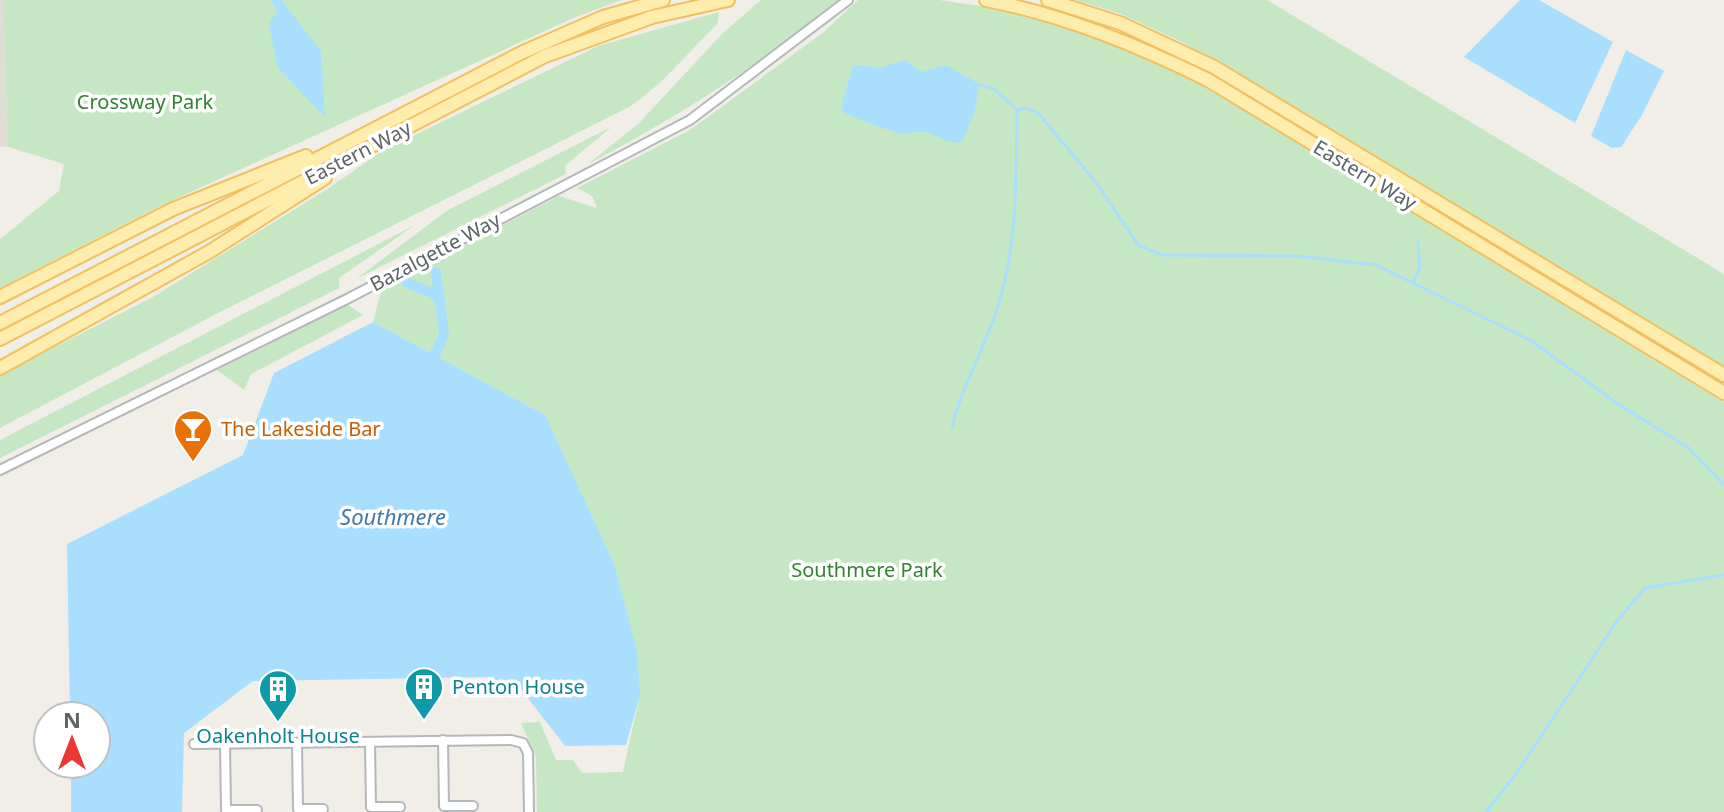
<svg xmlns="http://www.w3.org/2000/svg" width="1724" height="812" font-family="'Noto Sans',sans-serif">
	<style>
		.education { fill: #e0ddd5 }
		.green { fill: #c6e7c4 }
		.water { fill: #a9deff }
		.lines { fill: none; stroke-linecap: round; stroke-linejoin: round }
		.stream { stroke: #a9deff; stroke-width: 3 }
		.canal { stroke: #a9deff; stroke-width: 10 }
		.street-casing { stroke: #b4b8bb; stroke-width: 12 }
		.primary-casing { stroke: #f1c060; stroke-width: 16 }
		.street { stroke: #fff; stroke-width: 8 }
		.primary { stroke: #ffedae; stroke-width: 12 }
		.labels { text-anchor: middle; stroke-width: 7; stroke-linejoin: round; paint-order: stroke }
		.park-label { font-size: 20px; fill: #358134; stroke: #fff }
		.street-label { font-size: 20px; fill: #5e6367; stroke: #fff }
		.food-label { font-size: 20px; fill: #c56008; stroke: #fff; text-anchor: start }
		.culture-label { font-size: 20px; fill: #0d838f; stroke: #fff; text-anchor: start }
		.water-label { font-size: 22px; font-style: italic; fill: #417aa9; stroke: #fff }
	</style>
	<rect width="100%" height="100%" fill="#f0eee7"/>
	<polygon class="education" points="0,0 3,0 8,147 0,146"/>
	<g class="green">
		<polygon points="3,0 622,0 578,16 160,206 0,288 0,239 59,191 64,164 8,147"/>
		<path d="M761,0H838C760,65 678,117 588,164L638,124L723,33Z"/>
		<polygon points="858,0 939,0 1056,17 1215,92 1724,402 1724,812 537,812 536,757 521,723 540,722 556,760 573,760 582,773 623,772 640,694 545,415 373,322 382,287 559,196 597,208 592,196 577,188 690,130 824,32"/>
		<polygon points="1076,0 1267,0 1724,274 1724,368 1180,41 1121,14"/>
		<polygon points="719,12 718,23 660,83 631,106 220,312 0,428 0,375 153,297 329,188 382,151 598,46"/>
		<polygon points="611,127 565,166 566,174 356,279 448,210"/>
		<polygon points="415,225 339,278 339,288 0,458 0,440"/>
		<polygon points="347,304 363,315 251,374 244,390 217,370"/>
	</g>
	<g class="water">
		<polygon points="1520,0 1539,0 1613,42 1575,123 1464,57"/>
		<polygon points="283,2 321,51 325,117 277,67 269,24"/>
		<polygon points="1626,50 1664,71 1642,115 1621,147 1612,148 1591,136"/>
		<path d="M905,60L922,72L946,65L979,84L975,110L963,141C948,147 937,133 922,132C916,131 910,134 904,134C897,134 843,114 842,111C840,108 852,69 854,65L881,68Z"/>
		<polygon points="373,322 545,415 614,564 637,651 640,695 626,745 565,746 516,683 491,683 490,677 253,681 184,733 182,812 71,812 71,764 96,764 96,716 70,716 67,544 243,455 274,373"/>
	</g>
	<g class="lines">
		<g class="stream">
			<polyline points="978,84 994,89 1017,110 1027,108 1039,114 1098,185 1138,245 1162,255 1297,256 1376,265 1530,340 1621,406 1689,448 1724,485"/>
			<polyline points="1413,283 1420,267 1418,242"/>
			<path d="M952,427C962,385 985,348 998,306C1018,242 1016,177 1017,110"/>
			<polyline points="1486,812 1516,774 1617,621 1645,588 1724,575"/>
		</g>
		<g class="canal">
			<polyline points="277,0 286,19"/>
			<polyline points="404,275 407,283 435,294 440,302"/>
			<polyline points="434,357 444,334 436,272"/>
		</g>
		<g class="street-casing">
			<g id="street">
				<polyline points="0,470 347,299 690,120 848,0"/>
				<polyline points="443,740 444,806 473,806"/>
				<polyline points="370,742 371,807 400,807"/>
				<polyline points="225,743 226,810 257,810"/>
				<polyline points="297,743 298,809 323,809"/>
				<polyline points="194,744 511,740 523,743 528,753 529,812"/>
			</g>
		</g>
		<g class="primary-casing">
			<g id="primary">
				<path d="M986,0C1064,15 1137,45 1208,80L1724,393"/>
				<polyline points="1048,0 1120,23 1214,67 1724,375"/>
				<polyline points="0,297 173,209 306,156"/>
				<polyline points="0,323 523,52 603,17 663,0"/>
				<polyline points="0,339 545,56 652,17 728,0"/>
				<polyline points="0,368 209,252 325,178"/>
			</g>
		</g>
		<use href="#street" class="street"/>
		<use href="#primary" class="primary"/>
	</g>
	<defs>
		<g id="bar-pin" transform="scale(2)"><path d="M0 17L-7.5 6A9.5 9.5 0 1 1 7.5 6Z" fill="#e8710a" stroke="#fff"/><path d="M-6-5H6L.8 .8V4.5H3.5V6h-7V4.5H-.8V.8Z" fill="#fff"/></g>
		<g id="building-pin" transform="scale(2)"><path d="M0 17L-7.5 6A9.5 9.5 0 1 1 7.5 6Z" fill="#0f9aa8" stroke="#fff"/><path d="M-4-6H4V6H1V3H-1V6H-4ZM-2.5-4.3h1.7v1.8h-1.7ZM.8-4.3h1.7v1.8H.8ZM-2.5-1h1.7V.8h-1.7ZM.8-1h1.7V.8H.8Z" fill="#fff"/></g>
	</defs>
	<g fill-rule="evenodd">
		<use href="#bar-pin" x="193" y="429"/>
		<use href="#building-pin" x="424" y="687"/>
		<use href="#building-pin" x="278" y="689"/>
	</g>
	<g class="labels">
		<g class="park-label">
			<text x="145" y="109">Crossway Park</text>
			<text x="867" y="577">Southmere Park</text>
		</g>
		<g class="street-label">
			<text transform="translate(358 153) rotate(-27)" y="7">Eastern Way</text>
			<text transform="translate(1365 175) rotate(31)" y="7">Eastern Way</text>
			<text transform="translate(435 252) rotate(-28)" y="7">Bazalgette Way</text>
		</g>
		<g class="food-label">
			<text x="221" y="436">The Lakeside Bar</text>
		</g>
		<g class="culture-label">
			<text x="452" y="694">Penton House</text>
			<text x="278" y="743" text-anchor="middle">Oakenholt House</text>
		</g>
		<g class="water-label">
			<text x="393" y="525">Southmere</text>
		</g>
	</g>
	<g transform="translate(72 740)"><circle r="38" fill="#ffffff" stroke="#bfc1c2" stroke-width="2"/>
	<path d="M0-6L14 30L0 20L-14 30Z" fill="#e93935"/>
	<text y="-12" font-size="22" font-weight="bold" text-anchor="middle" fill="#5e6367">N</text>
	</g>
</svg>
